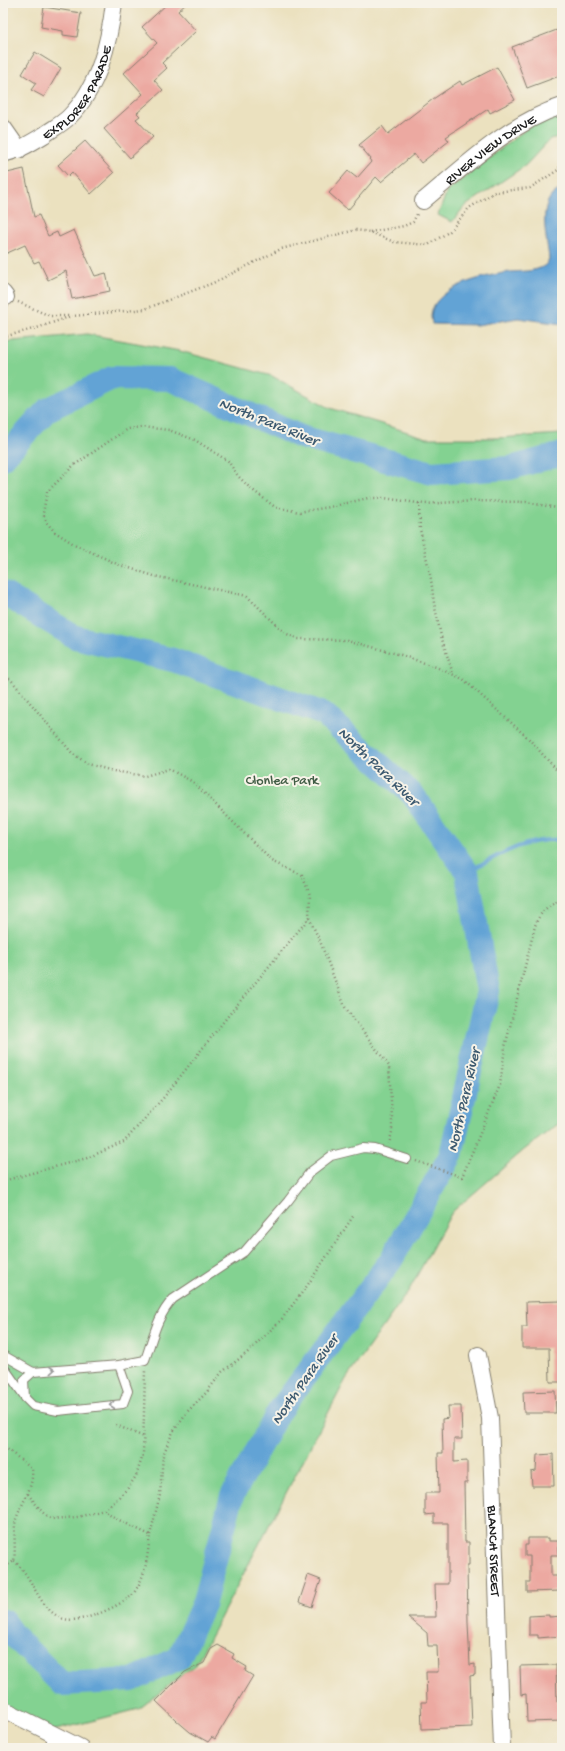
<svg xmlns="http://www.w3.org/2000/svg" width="565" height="1751" font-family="'Gochi Hand',sans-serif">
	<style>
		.green { fill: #83d291; stroke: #507756 }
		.water { fill: #62a3d5; stroke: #3f6078 }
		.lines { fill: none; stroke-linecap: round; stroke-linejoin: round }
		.stream { stroke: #62a3d5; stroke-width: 4 }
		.river { stroke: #62a3d5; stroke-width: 24 }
		.building { fill: #eca9a1 }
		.lane-casing { stroke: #847e6e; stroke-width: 10 }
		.street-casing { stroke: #847e6e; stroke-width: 18 }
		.path { stroke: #847e6e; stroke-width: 2.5; stroke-dasharray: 1 3; stroke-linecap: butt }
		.lane { stroke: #fff; stroke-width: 8 }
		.street { stroke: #fff; stroke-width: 16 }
		.oneway { stroke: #999 }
		.labels { text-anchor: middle; stroke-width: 4; stroke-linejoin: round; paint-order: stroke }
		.street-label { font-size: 14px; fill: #1c1c1c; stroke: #f7f3e8 }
		.park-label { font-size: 14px; fill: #405c45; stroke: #f7f3e8 }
		.water-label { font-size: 15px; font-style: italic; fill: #3c596f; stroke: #f7f3e8 }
	</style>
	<rect width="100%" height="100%" fill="#f7f3e8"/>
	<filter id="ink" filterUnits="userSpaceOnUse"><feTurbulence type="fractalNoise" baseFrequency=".025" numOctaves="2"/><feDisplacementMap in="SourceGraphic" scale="8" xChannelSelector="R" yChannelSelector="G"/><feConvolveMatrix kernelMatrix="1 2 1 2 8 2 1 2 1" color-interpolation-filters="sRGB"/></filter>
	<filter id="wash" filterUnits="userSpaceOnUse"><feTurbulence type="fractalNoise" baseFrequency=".012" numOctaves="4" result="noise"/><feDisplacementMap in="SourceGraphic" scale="16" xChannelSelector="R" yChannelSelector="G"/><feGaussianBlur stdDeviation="0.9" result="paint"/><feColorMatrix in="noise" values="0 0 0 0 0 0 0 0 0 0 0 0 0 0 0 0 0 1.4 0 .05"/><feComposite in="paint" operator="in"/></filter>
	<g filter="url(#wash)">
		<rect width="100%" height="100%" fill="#ebe1bf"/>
		<g class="green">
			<polygon points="562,112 562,136 550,139 526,165 464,207 452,222 438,215 447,191 530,126"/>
			<polygon points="87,334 180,351 272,376 330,408 427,438 498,438 562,434 562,1121 524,1150 452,1212 409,1290 346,1379 196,1664 139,1709 52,1731 3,1706 3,342"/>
		</g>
		<path class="water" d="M562,189V324L518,318L477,325L432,324C432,322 431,318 431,315C434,286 488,275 510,272C520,271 535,272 544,266C546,265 548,261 549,259C547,237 535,198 562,189Z"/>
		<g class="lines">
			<path class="stream" d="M467,872C497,856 527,837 562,840"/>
			<g class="river">
				<polyline points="3,458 47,410 112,378 170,379 301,437 432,473 510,468 562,454"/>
				<polyline points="3,593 75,637 173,660 324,714 413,795 467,872 488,991 451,1155 391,1260 279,1411 232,1496 204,1602 179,1658 132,1680 62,1684 13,1635 3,1621"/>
			</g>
		</g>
		<g id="blocks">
			<g class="building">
				<polygon points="168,3 187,3 178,11 196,31 162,63 167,68 154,80 163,90 137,113 140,116 136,119 153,137 130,158 104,129 143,94 124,73 157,43 142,27"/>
				<polygon points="44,7 81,13 77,37 63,35 63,31 41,27"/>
				<polygon points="562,28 562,75 527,88 512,47"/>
				<polygon points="35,52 61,68 44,97 31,90 36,83 22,74"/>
				<polygon points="497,67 515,100 490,113 488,109 446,137 449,141 421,163 414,154 381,182 376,177 348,210 329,193 348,171 357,178 371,162 370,160 371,159 359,145 382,126 388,134 433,99 460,81 462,85"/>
				<polygon points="85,141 114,173 91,194 72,172 68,176 58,165"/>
				<polygon points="24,169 34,217 39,215 48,236 57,232 59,237 74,230 95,276 106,273 110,291 72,299 66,271 48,280 39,261 34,263 25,245 3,255 3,174"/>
				<polygon points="562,1301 562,1382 550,1382 549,1348 522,1348 522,1327 527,1327 526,1302"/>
				<polygon points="555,1391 556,1413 524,1413 523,1392"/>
				<polygon points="448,1406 461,1406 462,1439 454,1439 454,1462 467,1461 467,1483 464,1483 465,1542 469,1542 469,1565 467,1565 468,1623 470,1665 475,1664 475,1675 470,1676 472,1727 422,1729 421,1702 427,1702 426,1672 438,1672 437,1646 428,1646 427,1633 408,1617 436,1617 435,1584 448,1584 448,1523 434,1523 434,1514 425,1515 425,1493 439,1493 438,1453 443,1453 442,1419 449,1418"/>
				<polygon points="553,1454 554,1486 532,1486 531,1472 536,1471 537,1455"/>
				<polygon points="528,1538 548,1538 548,1541 558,1541 559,1555 551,1555 551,1576 560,1576 560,1591 527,1592 527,1582 530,1582 530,1556 525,1556 525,1545 528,1545"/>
				<polygon points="308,1575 321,1580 312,1607 299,1602"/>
				<polygon points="549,1615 549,1617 562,1616 562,1636 538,1638 538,1635 529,1635 529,1616"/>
				<polygon points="218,1645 234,1654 232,1658 247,1667 245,1671 253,1676 215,1739 212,1737 208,1742 190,1732 176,1720 156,1701 185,1672 204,1663 211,1649"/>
				<polygon points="556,1665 557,1702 562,1702 562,1721 527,1722 526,1694 521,1695 520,1666"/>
			</g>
		</g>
	</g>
	<g filter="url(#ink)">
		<use href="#blocks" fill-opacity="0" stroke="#847e6e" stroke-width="1"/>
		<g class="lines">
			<g class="lane-casing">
				<g id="lane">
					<path d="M3,1355L33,1372L119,1365L145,1360C153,1338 157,1316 173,1299L244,1252L288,1201L310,1172L331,1156L363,1148L375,1149L407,1159"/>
					<polyline points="3,1366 25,1397"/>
					<polyline points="33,1372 24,1380 25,1398 33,1406 58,1411 123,1404 128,1391 119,1365"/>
					<polyline points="51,1734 51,1748"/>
				</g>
			</g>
			<g class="street-casing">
				<g id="street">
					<polyline points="3,127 19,150"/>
					<path id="s1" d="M3,154C20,150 29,144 44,135C52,129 62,124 69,117C99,87 109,43 114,3"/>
					<path id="s2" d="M423,201C465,166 509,123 562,106"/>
					<polyline points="3,293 6,297"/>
					<path id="s3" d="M478,1355L490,1418L502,1748"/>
					<polyline points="3,1709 81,1748"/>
				</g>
			</g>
			<g class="path">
				<polyline points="370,232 404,226 413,222 417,214"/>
				<polyline points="18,302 50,316 73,316 145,309 213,283 281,249 356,230 370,232 394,242 428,245 450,231 469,208 495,192 530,188 558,170 562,163"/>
				<polyline points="3,328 5,326 5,311"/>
				<polyline points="3,337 37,328 69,317"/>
				<polyline points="419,503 420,529 431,579 434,603 441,636 453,674"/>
				<polyline points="562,509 526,502 473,501 424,504 384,498 368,498 330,507 299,512 275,507 250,488 238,476 228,461 195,440 169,430 141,427 127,429 73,466 47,492 43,513 46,522 55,532 74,544 117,564 154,576 247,596 285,633 298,639 347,640 401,655 436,667 463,679 528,738 562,776"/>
				<polyline points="3,673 12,681 72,753 88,764 113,771 145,776 169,769 193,782 272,861 302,875 310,895 309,918 232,1011 164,1097 124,1142 87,1158 3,1181"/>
				<polyline points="559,899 562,903"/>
				<polyline points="309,918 320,941 345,1007 389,1066 392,1118 392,1132 389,1144"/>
				<path d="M416,1161L462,1177L500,1085L505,1047L535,926C540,911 549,905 562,898"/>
				<polyline points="116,1425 144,1437"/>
				<path d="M3,1443L6,1448L32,1469C34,1488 22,1502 16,1519C13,1532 16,1547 14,1561L3,1568"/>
				<polyline points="28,1494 42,1512 51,1519 78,1517 104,1510 113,1503 128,1488 136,1476 143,1455 145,1370"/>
				<polyline points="150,1535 160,1495 163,1455 173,1432 187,1412 206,1393 222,1372 247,1353 281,1320 307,1286 354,1215"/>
				<path d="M14,1561C33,1576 36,1604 59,1617C76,1627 115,1608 130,1597C134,1594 138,1587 140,1582C147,1568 148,1550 150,1535L117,1519L104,1510"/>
			</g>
			<use href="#lane" class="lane"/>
			<use href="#street" class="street"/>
		</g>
		<defs><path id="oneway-chevron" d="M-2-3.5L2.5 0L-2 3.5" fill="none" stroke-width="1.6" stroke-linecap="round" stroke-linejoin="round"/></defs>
		<g class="oneway">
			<use href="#oneway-chevron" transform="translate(52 1370) rotate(-5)"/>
			<use href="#oneway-chevron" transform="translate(112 1405) rotate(174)"/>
		</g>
	</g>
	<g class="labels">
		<g class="street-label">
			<text dy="5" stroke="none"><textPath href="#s1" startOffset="101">EXPLORER PARADE</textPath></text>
			<text dy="5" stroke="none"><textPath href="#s2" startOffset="85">RIVER VIEW DRIVE</textPath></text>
			<text dy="5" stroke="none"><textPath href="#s3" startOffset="197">BLANCH STREET</textPath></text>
		</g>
		<g class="park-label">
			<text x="282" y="784">Clonlea Park</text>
		</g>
		<g class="water-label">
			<text transform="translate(269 421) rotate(22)" y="5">North Para River</text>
			<text transform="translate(379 766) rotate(44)" y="5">North Para River</text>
			<text transform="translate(463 1100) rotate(-77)" y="5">North Para River</text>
			<text transform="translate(304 1379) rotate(-55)" y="5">North Para River</text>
		</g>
	</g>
	<rect width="565" height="1751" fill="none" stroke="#f7f3e8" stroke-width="16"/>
</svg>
